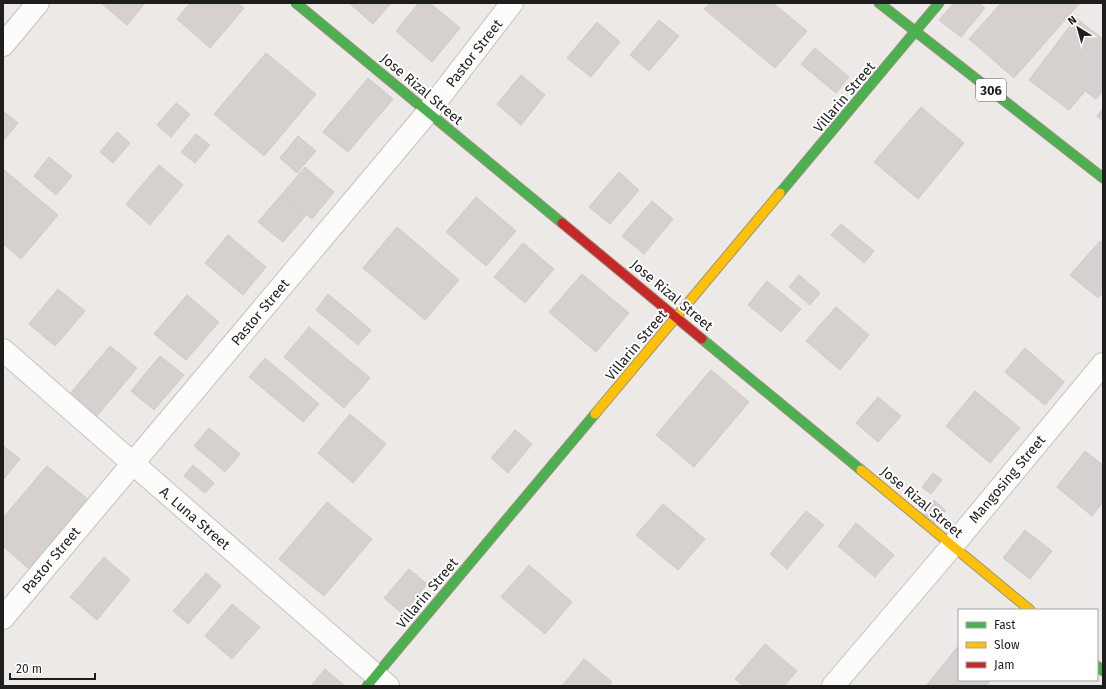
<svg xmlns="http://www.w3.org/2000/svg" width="1106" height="689" font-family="'Fira Sans',sans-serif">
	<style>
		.building { fill: #d6d1cf; stroke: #d0cac8 }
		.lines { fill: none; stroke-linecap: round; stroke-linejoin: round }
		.street-casing { stroke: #c4c2c1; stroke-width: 24 }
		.fast-casing { stroke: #98937e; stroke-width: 11 }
		.slow-casing { stroke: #98937e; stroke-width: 11 }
		.jam-casing { stroke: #98937e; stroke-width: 11 }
		.street { stroke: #fcfcfb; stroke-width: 22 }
		.fast { stroke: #4caf50; stroke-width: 9 }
		.slow { stroke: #ffc107; stroke-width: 9 }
		.jam { stroke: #c62828; stroke-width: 9 }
		.labels { text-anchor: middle; stroke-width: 4; stroke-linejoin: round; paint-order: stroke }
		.shield { fill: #fff; stroke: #626262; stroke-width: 1 }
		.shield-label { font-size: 13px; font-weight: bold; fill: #1e1e1e }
		.street-label { font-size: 14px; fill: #1e1e1e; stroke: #fff }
	</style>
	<rect width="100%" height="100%" fill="#ede9e6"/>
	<g class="building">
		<polygon points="101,3 145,3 127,25"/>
		<polygon points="190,3 237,3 244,8 210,48 177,19"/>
		<polygon points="349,3 391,3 373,24"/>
		<polygon points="419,3 430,3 460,28 432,62 396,31"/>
		<polygon points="710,3 773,3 807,31 775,68 704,9"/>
		<polygon points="954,3 979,3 985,8 961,37 939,20"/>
		<polygon points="1001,3 1080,3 1014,78 969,39"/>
		<polygon points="1076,18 1103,39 1103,91 1096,99 1085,91 1069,110 1029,80"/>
		<polygon points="659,20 679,36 649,71 630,55"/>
		<polygon points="597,22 620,42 591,77 567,58"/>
		<polygon points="815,48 849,77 836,93 801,64"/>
		<polygon points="266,53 316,94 264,156 214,114"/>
		<polygon points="521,75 545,95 521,125 497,104"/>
		<polygon points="368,78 393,99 348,152 323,132"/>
		<polygon points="176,103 190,114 171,137 157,125"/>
		<polygon points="921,107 964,143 918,199 874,162"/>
		<polygon points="1103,108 1103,121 1097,116"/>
		<polygon points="3,111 18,123 3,141"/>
		<polygon points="117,132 130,143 113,163 100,152"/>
		<polygon points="196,134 210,145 195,163 181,152"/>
		<polygon points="298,136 316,151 297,173 280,158"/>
		<polygon points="49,157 72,176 56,195 34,176"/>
		<polygon points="159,165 183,185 150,225 126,204"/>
		<polygon points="305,167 334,192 312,219 282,194"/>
		<polygon points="3,169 58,215 21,259 3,244"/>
		<polygon points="619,172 639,190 610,224 589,207"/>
		<polygon points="282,194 307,214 283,242 258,222"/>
		<polygon points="476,197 516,231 486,266 446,232"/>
		<polygon points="652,201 673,219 644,254 622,236"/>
		<polygon points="841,224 874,251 864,263 831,235"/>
		<polygon points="397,227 459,280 425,320 363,268"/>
		<polygon points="228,235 266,267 243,295 205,263"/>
		<polygon points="1100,241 1103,243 1103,292 1098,298 1070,275"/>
		<polygon points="523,243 554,269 525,303 494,277"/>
		<polygon points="582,274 629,313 596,352 549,312"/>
		<polygon points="799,275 820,293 810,305 789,287"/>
		<polygon points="767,281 801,309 781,332 748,305"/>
		<polygon points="58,289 85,311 55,346 29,324"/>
		<polygon points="328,294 371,330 358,345 316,310"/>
		<polygon points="187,295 219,322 186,360 154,334"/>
		<polygon points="836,307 869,335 840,370 806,341"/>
		<polygon points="309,327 370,378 344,408 284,357"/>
		<polygon points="110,346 137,368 96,417 69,395"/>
		<polygon points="1025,348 1064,382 1045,405 1005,372"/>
		<polygon points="160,356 184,375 154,410 131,391"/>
		<polygon points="265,358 319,404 303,422 249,377"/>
		<polygon points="711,370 749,402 694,467 656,435"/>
		<polygon points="975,391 1020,428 990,463 946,426"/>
		<polygon points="878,397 901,416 878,442 856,423"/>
		<polygon points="350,414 386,444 353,483 318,453"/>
		<polygon points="209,428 240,454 225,472 194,446"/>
		<polygon points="515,430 532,444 508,473 491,458"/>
		<polygon points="3,446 20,459 3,480"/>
		<polygon points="1085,451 1103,465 1103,502 1092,516 1057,487"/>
		<polygon points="193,465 214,483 205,493 184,476"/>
		<polygon points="47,466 90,501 31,571 3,546 3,518"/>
		<polygon points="933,473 942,480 931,494 922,487"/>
		<polygon points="934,500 946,511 935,524 922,514"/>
		<polygon points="327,502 372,539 324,596 279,559"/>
		<polygon points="663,504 705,539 678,570 636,535"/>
		<polygon points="806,511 824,525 787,569 770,554"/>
		<polygon points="856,523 894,555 875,577 838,546"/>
		<polygon points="1025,530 1052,551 1030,579 1003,558"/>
		<polygon points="104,557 130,580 97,620 70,597"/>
		<polygon points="529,565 572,602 545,634 501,597"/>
		<polygon points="409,569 427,584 403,614 384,598"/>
		<polygon points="206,573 221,586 188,624 173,611"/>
		<polygon points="232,604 260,627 232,659 205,636"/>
		<polygon points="765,644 797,671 784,686 744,686 735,679"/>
		<polygon points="959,645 959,680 991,680 986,686 926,686"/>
		<polygon points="584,659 612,682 608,686 562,686"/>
		<polygon points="325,669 345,686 311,686"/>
	</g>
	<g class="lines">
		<g class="street-casing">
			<g id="street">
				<polyline points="3,45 38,3"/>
				<polyline points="3,350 388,686"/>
				<polyline points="3,618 428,112 512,3"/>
				<polyline points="833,686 953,545 1103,364"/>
			</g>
		</g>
		<g class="fast-casing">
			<g id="fast">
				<polyline points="296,3 562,223"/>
				<polyline points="879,3 1103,178"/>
				<polyline points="780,193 939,3"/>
				<polyline points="702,339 861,470"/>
				<polyline points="1097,666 1103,671"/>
				<polyline points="367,686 595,414"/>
			</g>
		</g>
		<g class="slow-casing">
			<g id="slow">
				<polyline points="595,414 780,193"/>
				<polyline points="861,470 1030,610"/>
			</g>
		</g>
		<g class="jam-casing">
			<polyline id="jam" points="562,223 702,339"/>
		</g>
		<use href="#street" class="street"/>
		<use href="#fast" class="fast"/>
		<use href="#slow" class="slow"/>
		<use href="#jam" class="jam"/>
	</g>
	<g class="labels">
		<rect class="shield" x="976" y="79" width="30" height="22" rx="3"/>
		<g class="shield-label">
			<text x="991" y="95">306</text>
		</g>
		<g class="street-label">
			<text transform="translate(474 53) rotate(-52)" y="5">Pastor Street</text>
			<text transform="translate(422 89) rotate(40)" y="5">Jose Rizal Street</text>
			<text transform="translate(844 97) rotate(-50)" y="5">Villarin Street</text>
			<text transform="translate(672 295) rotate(40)" y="5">Jose Rizal Street</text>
			<text transform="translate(260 312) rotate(-50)" y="5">Pastor Street</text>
			<text transform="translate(636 345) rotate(-50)" y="5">Villarin Street</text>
			<text transform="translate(1007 479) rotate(-50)" y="5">Mangosing Street</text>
			<text transform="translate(922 502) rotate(40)" y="5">Jose Rizal Street</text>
			<text transform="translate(195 518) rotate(41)" y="5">A. Luna Street</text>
			<text transform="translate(51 560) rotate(-50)" y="5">Pastor Street</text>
			<text transform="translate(427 593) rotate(-50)" y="5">Villarin Street</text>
		</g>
	</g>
	<rect width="1106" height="689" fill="none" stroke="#1e1e1e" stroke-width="8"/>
	<rect x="958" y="609" width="140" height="72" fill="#ffffff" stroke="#a5a5a5"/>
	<rect x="966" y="622" width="20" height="6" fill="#4caf50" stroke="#a5a5a5"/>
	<text x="994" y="629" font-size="12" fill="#1e1e1e">Fast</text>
	<rect x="966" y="642" width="20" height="6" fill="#ffc107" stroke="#a5a5a5"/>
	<text x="994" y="649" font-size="12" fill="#1e1e1e">Slow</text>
	<rect x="966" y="662" width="20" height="6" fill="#c62828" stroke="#a5a5a5"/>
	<text x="994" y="669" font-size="12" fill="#1e1e1e">Jam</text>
	<g transform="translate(1078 28) rotate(323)" stroke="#ffffff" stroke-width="3" paint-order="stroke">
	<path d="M0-3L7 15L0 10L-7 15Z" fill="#1e1e1e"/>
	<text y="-6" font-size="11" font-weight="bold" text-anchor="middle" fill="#1e1e1e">N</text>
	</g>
	<path d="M10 673v6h85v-6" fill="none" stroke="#1e1e1e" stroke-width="2"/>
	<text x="16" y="673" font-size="12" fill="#1e1e1e" stroke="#ffffff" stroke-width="3" paint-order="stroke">20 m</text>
</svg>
